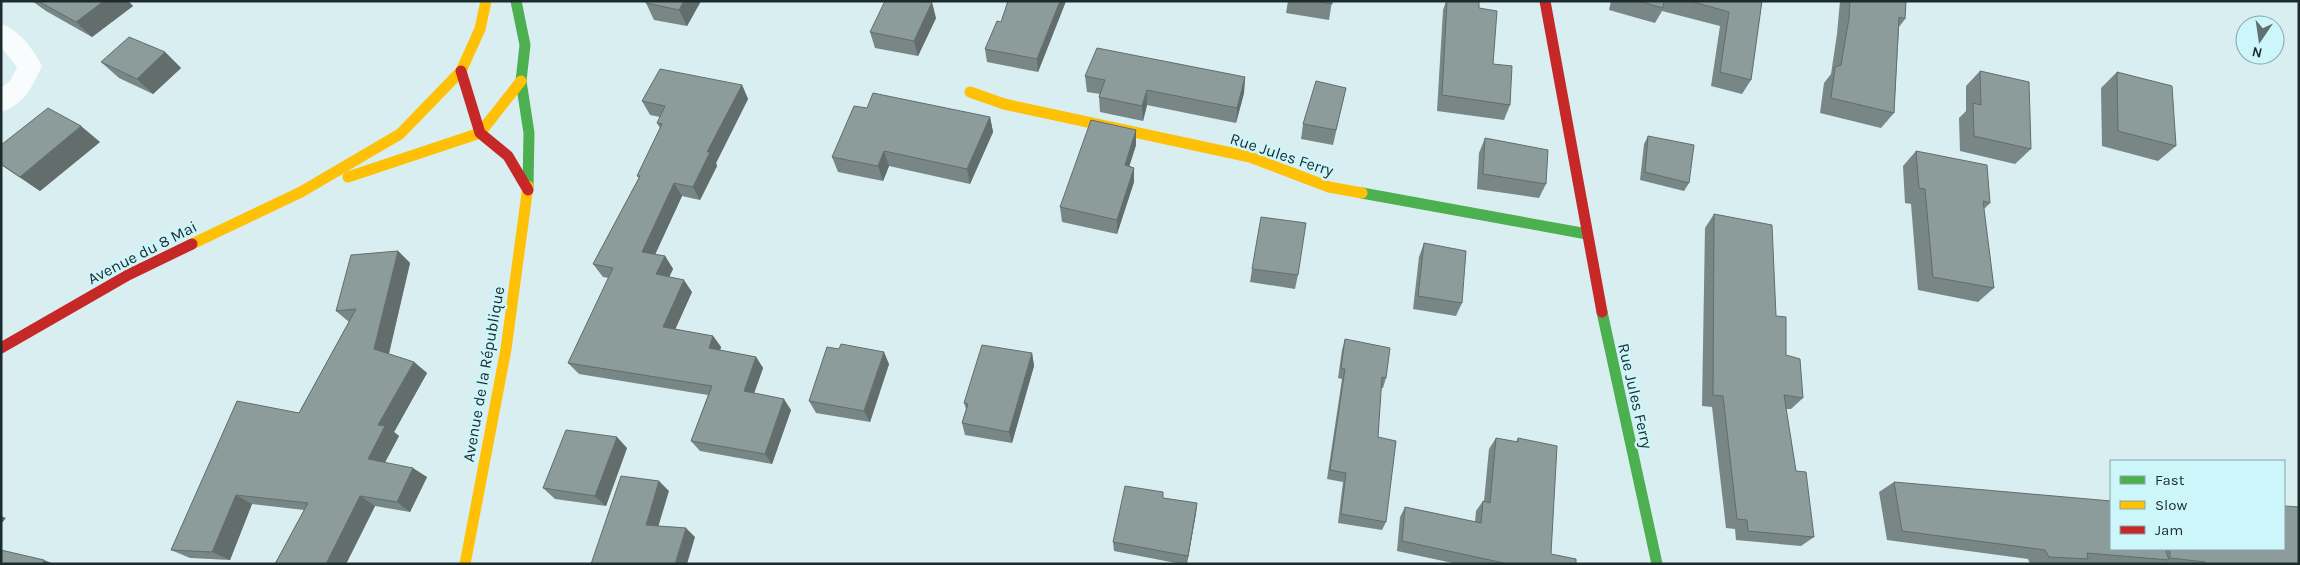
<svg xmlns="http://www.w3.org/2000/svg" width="2300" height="565" font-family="Karla,sans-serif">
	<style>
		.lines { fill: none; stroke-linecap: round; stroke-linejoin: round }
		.street { fill: #f9fcfd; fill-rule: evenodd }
		.fast { stroke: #4caf50; stroke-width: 11 }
		.slow { stroke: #ffc107; stroke-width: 11 }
		.jam { stroke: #c62828; stroke-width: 11 }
		.wall { fill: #788685 }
		.shaded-wall { fill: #626d6c }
		.building { fill: #8c9c9b; stroke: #626d6c }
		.labels { text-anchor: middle; stroke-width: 5; stroke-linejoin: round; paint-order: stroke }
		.street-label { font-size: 16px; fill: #1c2c2e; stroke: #cdf6fb }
	</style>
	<rect width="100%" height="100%" fill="#d8eef0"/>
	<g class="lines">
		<path class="street" d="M1,24C20,30 33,49 42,66C32,87 25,104 1,112V88L10,81L17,67L1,47Z"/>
		<g class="fast">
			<polyline points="516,1 525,45 521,81 529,133 528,186"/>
			<polyline points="1362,193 1587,234"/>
			<polyline points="1602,312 1657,564"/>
		</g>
		<g class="slow">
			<polyline points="970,92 1004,104 1250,157 1329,187 1362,193"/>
			<polyline points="348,177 480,133 521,81"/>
			<polyline points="192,244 301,192 400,134 461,71 480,29 486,1"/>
			<polyline points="465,564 506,349 528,186"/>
		</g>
		<g class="jam">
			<polyline points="1545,1 1602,312"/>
			<polyline points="461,71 480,133 508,156 528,190"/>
			<polyline points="1,348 128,275 192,244"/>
		</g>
	</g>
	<g class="wall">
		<polygon points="32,1 128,1 133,6 92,37 46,11"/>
		<polygon points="647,1 701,1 687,26 654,20 646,3"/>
		<polygon points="1008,1 1066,1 1038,72 987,62 985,49 1001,22"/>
		<polygon points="1288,1 1332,1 1329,20 1286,13"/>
		<polygon points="1446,1 1479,1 1479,8 1493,64 1510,105 1504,120 1437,111 1443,10"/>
		<polygon points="1611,1 1762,1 1751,80 1742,94 1711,86 1720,26 1662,11 1655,23 1609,10"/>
		<polygon points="1840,1 1906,1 1905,19 1899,27 1894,113 1881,128 1820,113 1824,83 1831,74 1837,34"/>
		<polygon points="936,18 918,56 875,48 870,32"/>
		<polygon points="165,52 181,68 153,94 119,78 101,62"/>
		<polygon points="1980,71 2031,149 2015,164 1960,151 1959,118 1966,111 1966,86"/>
		<polygon points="2117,72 2176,146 2158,161 2102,146 2101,88"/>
		<polygon points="1085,76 1245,77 1244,93 1236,123 1147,105 1143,121 1100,112 1099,97 1100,94 1087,92"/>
		<polygon points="742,85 748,99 716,163 717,166 700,200 682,196 655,255 665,256 673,269 669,277 692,292 675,329 713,336 721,347 720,350 756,357 763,368 754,393 791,410 772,464 700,451 691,441 708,395 579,374 568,363 609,278 603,277 593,264 639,178 637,176 660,128 657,123 660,117 650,115 642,101"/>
		<polygon points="1346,88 1333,145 1301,139 1303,124"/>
		<polygon points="867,108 990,117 993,132 970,184 889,166 883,181 838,172 832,157"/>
		<polygon points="1136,130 1136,145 1129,166 1134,168 1134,182 1117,234 1062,222 1060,207"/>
		<polygon points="1648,136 1689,183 1684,191 1640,180 1644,144"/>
		<polygon points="1485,138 1546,184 1539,198 1477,189 1479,153"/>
		<polygon points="100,142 40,191 1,165 1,145"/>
		<polygon points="1916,151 1990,203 1984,209 1994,288 1978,302 1918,290 1911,204 1905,203 1903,166"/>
		<polygon points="1714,214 1776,316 1786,355 1803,398 1791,409 1786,409 1796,471 1814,537 1801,546 1736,540 1735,529 1726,528 1712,407 1702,406 1705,228"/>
		<polygon points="1424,243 1462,303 1456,316 1413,309 1419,257"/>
		<polygon points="398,251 410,263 389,354 414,362 427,373 394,432 399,436 385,462 427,477 410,512 375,506 346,564 275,564 304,510 252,504 230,560 190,558 171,550 299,413 349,322 336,311"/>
		<polygon points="1252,269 1298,275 1295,289 1250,282"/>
		<polygon points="1345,339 1386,378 1383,388 1381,388 1378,437 1386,522 1382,530 1338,523 1343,482 1327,479 1342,379 1338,378 1342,350"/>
		<polygon points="1032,353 1034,366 1012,443 965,435 962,423 966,409 964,403"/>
		<polygon points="889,364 870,422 816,413 809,401"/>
		<polygon points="1496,438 1516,442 1518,438 1551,554 1576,564 1457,564 1397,551 1400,517 1405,507 1475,522 1476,511 1483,501 1484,501 1489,449"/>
		<polygon points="627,448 606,506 555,499 543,488"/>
		<polygon points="1894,482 2111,549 2284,549 2299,564 2091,564 2080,563 2078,564 2030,564 2028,559 1887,540 1879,492"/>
		<polygon points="1163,498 1197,503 1196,513 1187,564 1181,564 1114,551 1113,542"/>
	</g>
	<g class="shaded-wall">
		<polygon points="104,1 128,1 133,6 92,37 76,22"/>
		<polygon points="684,1 701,1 687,26 679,10"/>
		<polygon points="1060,1 1066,1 1038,72 1037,59"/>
		<polygon points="932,2 936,18 918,56 914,41"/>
		<polygon points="165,52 181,68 153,94 137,79"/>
		<polygon points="1245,77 1244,93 1236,123 1237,108"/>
		<polygon points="742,85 748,99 716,163 717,166 700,200 693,187 707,152"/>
		<polygon points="1147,90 1147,105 1143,121 1142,106"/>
		<polygon points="990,117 993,132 970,184 967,169"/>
		<polygon points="81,126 100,142 40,191 20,177"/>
		<polygon points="1136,130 1136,145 1125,180 1125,165"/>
		<polygon points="884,151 889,166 883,181 878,166"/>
		<polygon points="1134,168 1134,182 1117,234 1117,220"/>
		<polygon points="674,183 682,196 650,265 642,252"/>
		<polygon points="398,251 410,263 387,361 374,349"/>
		<polygon points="665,256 673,269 665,286 656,274"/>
		<polygon points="684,280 692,292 671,339 663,327"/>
		<polygon points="713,336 721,347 717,360 709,348"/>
		<polygon points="884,352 889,364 870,422 864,411"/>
		<polygon points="1032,353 1034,366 1012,443 1009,432"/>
		<polygon points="756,357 763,368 751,402 744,391"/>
		<polygon points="414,362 427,373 394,432 399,436 382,468 368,459 378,425"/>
		<polygon points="784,399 791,410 772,464 765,454"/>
		<polygon points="617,437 627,448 606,506 595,496"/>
		<polygon points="413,468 427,477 410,512 397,502"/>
		<polygon points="659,481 669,491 656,534 646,525"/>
		<polygon points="236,495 252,504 230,560 212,552"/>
		<polygon points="360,496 375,506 346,564 326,564"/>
		<polygon points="1197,503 1196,513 1187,564 1188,556"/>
		<polygon points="1,516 6,518 1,524"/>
		<polygon points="686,528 695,537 687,564 675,564"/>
		<polygon points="44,560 54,564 42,564"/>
	</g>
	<g class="building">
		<polygon points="38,1 104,1 76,22"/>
		<polygon points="647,1 684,1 679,10 646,3"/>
		<polygon points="885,1 932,2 914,41 870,32"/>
		<polygon points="1008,1 1060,1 1037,59 985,49 997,21 1001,22"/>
		<polygon points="1315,1 1332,1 1332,4"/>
		<polygon points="1447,1 1479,1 1479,8 1497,11 1493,64 1512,66 1510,105 1442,95"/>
		<polygon points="1638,1 1664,1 1663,8"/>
		<polygon points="1690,1 1762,1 1751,80 1720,72 1729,12"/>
		<polygon points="1850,1 1906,1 1905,19 1899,17 1894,113 1831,98 1835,67 1841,65 1849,18"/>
		<polygon points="129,37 165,52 137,79 101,62"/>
		<polygon points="1097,48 1245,77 1237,108 1147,90 1142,106 1099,97 1105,80 1085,76"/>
		<polygon points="660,69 742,85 707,152 710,152 693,187 674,183 642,252 665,256 656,274 684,280 663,327 713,336 709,348 756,357 744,391 784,399 765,454 691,441 712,386 568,363 613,268 593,264 640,176 637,176 662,124 657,123 665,106 642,101"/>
		<polygon points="1980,71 2029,82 2031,149 1974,136 1973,103 1981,105"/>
		<polygon points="2117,72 2172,86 2176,146 2118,131"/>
		<polygon points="1316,81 1346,88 1336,130 1303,124"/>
		<polygon points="873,93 990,117 967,169 884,151 878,166 832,157 854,106 867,108"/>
		<polygon points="48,108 81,126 20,177 1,164 1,145"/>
		<polygon points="1091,120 1136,130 1125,165 1134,168 1117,220 1060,207"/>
		<polygon points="1648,136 1694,145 1689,183 1645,172"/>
		<polygon points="1485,138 1548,150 1546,184 1483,174"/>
		<polygon points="1916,151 1987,165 1990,203 1983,201 1994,288 1933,277 1925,189 1919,188"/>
		<polygon points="1714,214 1772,225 1776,316 1786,317 1786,355 1800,359 1803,398 1784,395 1796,471 1806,472 1814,537 1748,531 1747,520 1737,519 1723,396 1713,395"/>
		<polygon points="1261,217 1306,223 1298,275 1252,269"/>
		<polygon points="1424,243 1466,251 1462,303 1418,296"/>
		<polygon points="398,251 374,349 414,362 378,425 385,426 368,459 413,468 397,502 360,496 326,564 275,564 308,503 236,495 212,552 171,550 237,401 299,413 356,309 336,311 351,255"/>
		<polygon points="1345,339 1390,348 1386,378 1382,377 1378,437 1396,441 1386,522 1341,514 1346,473 1330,470 1345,369 1341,368"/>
		<polygon points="841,344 884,352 864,411 809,401 827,347 839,349"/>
		<polygon points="982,345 1032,353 1009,432 962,423 968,404 964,403"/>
		<polygon points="566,430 617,437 595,496 543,488"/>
		<polygon points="1496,438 1518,442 1518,438 1557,446 1551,554 1576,559 1576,564 1504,564 1504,563 1402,541 1405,507 1481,523 1483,501 1490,503"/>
		<polygon points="621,476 659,481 646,525 686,528 675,564 591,564"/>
		<polygon points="1894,482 2111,501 2111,549 2165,549 2169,560 2087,553 2088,559 2049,557 2045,550 1902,531"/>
		<polygon points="1125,486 1163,492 1163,498 1197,503 1188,556 1113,542"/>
		<polygon points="2284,506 2299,507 2299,564 2206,564 2205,562 2170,558 2170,549 2284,549"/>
		<polygon points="1,550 44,560 42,564 1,564"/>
	</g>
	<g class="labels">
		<g class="street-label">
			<text transform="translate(1282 154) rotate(18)" y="6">Rue Jules Ferry</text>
			<text transform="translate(142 252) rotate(-27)" y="6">Avenue du 8 Mai</text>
			<text transform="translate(483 374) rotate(-80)" y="6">Avenue de la République</text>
			<text transform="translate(1636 396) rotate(77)" y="6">Rue Jules Ferry</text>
		</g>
	</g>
	<rect width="2300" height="565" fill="none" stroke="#1c2c2e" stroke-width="5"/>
	<rect x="2110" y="460" width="175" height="90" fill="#cdf6fb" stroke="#86a5a9"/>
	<rect x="2120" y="476" width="25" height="8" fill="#4caf50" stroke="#86a5a9"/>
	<text x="2155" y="485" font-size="15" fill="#1c2c2e">Fast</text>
	<rect x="2120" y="501" width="25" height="8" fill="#ffc107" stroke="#86a5a9"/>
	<text x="2155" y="510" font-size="15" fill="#1c2c2e">Slow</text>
	<rect x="2120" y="526" width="25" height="8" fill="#c62828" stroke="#86a5a9"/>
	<text x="2155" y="535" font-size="15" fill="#1c2c2e">Jam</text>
	<g transform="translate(2260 40) rotate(193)"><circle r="24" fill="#cdf6fb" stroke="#86a5a9"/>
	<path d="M0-4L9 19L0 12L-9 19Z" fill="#5e7072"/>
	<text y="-8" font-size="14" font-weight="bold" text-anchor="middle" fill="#1c2c2e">N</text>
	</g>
</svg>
